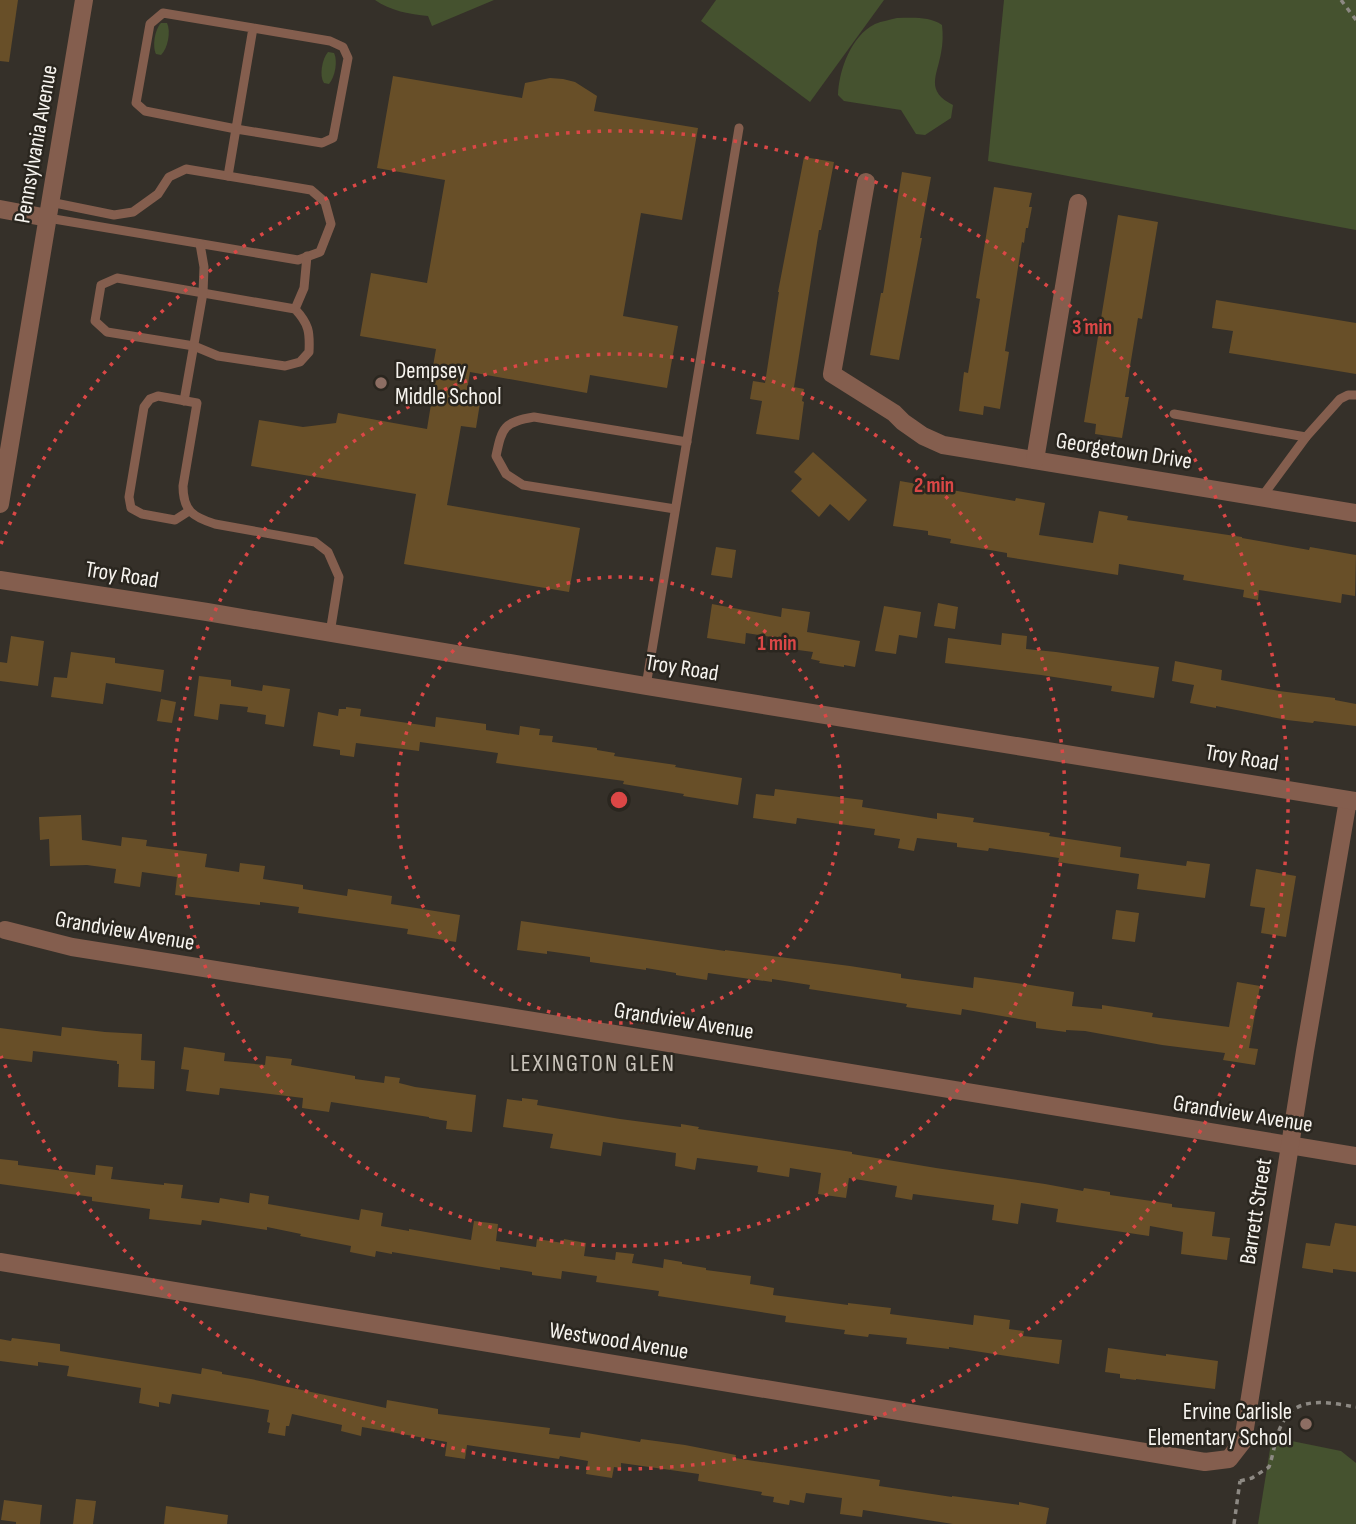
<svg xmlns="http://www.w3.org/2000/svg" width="1356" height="1524" font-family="'Sofia Sans Condensed',sans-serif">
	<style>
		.green { fill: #45522f }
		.building { fill: #684f28 }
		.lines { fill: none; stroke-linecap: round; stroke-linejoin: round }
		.path { stroke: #8d8983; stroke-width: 3.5; stroke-dasharray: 5 5; stroke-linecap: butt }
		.service { stroke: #845e4e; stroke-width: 9 }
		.minor { stroke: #845e4e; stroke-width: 18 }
		.tertiary { stroke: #845e4e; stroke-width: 18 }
		.ring { fill: none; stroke: #db4746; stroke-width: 3.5; stroke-dasharray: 3.5 7 }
		.education-dot { fill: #8d6e63; stroke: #2a261f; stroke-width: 2.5 }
		.labels { text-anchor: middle; stroke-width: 5; stroke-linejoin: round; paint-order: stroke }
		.street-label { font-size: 23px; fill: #f7f4ef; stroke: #2a261f }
		.poi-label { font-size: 23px; fill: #f7f4ef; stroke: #2a261f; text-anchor: start }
		.neighbourhood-label { font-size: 24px; letter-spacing: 2px; fill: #c8c2b9; stroke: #2a261f }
		.centre { fill: #db4746; stroke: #2a261f; stroke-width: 3.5 }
		.ring-label { font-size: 21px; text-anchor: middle; font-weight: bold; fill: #db4746; stroke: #2a261f; stroke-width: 5; stroke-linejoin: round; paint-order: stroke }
	</style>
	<rect width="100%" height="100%" fill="#353029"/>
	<g class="green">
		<path d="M375,0H494L432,26L428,16C410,14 390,11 375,0Z"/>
		<polygon points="716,0 884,0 810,102 701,21"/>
		<polygon points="1004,0 1356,0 1356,230 988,161"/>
		<path d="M897,18C912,18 929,16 942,25C943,34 943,43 941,53C937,76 925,91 953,105L951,118L925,135L916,134L901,110L844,101L838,95C839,70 851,36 875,24C882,21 890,20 897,18Z"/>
		<path d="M161,23H167C171,31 168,48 161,55L156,54C152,46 155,29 161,23Z"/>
		<path d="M328,52L334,53C338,61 335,77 329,84L324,83C319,76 322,59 328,52Z"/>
		<polygon points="1272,1437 1341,1451 1356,1463 1356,1524 1258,1524"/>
	</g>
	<g class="building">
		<polygon points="0,0 18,0 9,62 0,61"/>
		<polygon points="393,76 522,98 525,83 550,78 563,79 575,82 597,96 594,111 698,128 682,220 641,213 623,316 678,326 667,388 590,375 587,393 470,372 465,401 480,403 476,428 461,426 447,505 580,528 569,592 404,564 416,494 251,466 259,420 303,427 336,423 338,413 427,429 437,367 433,366 436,349 360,336 371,273 427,283 445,180 377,168"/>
		<polygon points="804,157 834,162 821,230 819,230 794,387 804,389 802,401 804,402 799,440 756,434 762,401 750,399 753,381 765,383 779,292 778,292"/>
		<polygon points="902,172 931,177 920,238 922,238 899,360 870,355 881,293 883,293"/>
		<polygon points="994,187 1032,193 1029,207 1032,207 1028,228 1026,228 1024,243 1022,242 1005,351 1009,352 1000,409 984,406 983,415 959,411 964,372 968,373 980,299 976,298"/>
		<polygon points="1118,215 1158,222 1142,319 1138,318 1125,397 1129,397 1122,438 1095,434 1096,424 1084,422"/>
		<polygon points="1216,300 1356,323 1356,374 1229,353 1233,331 1212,328"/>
		<polygon points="813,452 867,500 849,521 830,504 819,517 791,491 802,479 794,472"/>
		<polygon points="900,481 1015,501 1016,498 1045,503 1039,535 1093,543 1099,511 1128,516 1127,520 1242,537 1242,538 1309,550 1310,547 1356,555 1355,596 1342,594 1341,603 1259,590 1258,600 1243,597 1244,590 1183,580 1184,575 1119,564 1118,575 1007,557 1007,553 950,543 951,539 928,535 928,531 893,526"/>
		<polygon points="716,547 736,550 732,578 711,575"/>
		<polygon points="938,603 958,607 955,629 934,626"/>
		<polygon points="712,604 781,617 782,608 810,612 807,632 860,641 855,667 844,665 844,667 819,663 820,661 811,659 813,652 776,647 778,638 746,633 745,644 707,638"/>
		<polygon points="884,606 921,612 917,638 899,635 896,654 875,651"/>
		<polygon points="1002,633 1027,636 1026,649 1056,652 1159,667 1154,698 1111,691 1112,686 1041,675 945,663 948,638 1001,645"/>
		<polygon points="11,636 44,641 38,686 0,681 0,662 7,663"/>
		<polygon points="71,652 115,658 115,663 164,670 161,692 106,683 103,704 51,697 54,677 67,678"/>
		<polygon points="1175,661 1222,670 1221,680 1279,691 1335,698 1335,700 1356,704 1356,726 1314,721 1313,723 1287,720 1216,706 1216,708 1190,703 1194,685 1172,681"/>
		<polygon points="199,676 231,680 231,686 262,691 263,685 290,689 284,727 265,724 266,715 247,712 248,707 220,704 218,720 194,716"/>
		<polygon points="161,699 176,702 172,723 157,721"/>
		<polygon points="346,707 361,709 360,716 435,727 436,717 486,724 486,730 519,735 520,726 540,729 539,735 553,736 552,742 597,748 597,750 615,753 614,756 676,765 675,767 742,778 738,805 683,796 684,794 623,784 624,781 496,763 498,753 420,742 419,751 356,743 354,757 340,755 340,750 313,746 318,712 338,716 339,709 346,709"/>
		<polygon points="775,789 863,800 862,807 937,819 937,813 974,818 973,822 1050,833 1049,836 1121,847 1120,857 1186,866 1187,861 1210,864 1205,898 1137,889 1139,874 1058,862 1059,858 989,848 988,851 957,847 957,843 917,838 914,851 898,848 900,839 874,835 875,829 797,818 796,824 753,818 756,794 774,796"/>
		<polygon points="81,815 82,840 121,846 122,837 147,840 146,846 207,854 205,867 239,872 240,863 265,866 263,879 303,885 303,889 347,896 348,889 392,896 391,904 460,915 456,942 407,934 408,929 298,913 299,907 260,902 260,905 175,895 177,877 142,872 140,887 114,883 116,869 87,865 50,866 49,839 40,840 39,817"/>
		<polygon points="1256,869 1296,876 1286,937 1261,933 1265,908 1250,906"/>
		<polygon points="1116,910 1139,913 1135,942 1112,939"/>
		<polygon points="521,921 725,951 725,950 850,966 901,974 901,978 973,988 974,977 1030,985 1074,992 1072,1006 1102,1009 1102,1005 1153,1013 1152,1017 1229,1027 1237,982 1260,986 1249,1048 1258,1049 1255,1065 1223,1060 1225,1053 1162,1045 1085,1031 1066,1030 1066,1032 1036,1028 1036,1022 962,1009 961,1015 906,1007 907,1004 809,989 810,985 772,979 772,982 708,973 707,980 676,975 676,973 646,968 646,970 590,962 590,957 547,951 547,954 517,950"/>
		<polygon points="62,1027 105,1032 142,1034 141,1060 155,1061 154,1089 118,1087 119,1064 117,1064 117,1061 33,1051 32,1062 0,1058 0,1028 61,1036"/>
		<polygon points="184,1047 225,1053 224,1061 265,1065 266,1056 292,1059 291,1065 355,1076 355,1079 384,1083 385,1076 400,1078 399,1083 415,1087 476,1095 472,1132 446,1129 447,1121 429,1118 429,1117 331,1102 329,1112 302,1108 303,1098 220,1088 219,1095 186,1091 189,1070 181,1069"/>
		<polygon points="522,1098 538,1100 537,1105 620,1119 681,1127 681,1124 699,1127 698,1129 852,1152 852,1154 936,1168 1045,1184 1083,1191 1084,1188 1110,1192 1110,1195 1172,1204 1172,1207 1215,1212 1212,1236 1230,1238 1227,1260 1181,1254 1183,1232 1150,1226 1149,1236 1056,1222 1058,1209 1021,1203 1018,1224 992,1220 994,1205 913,1194 912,1200 895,1197 897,1186 849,1178 846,1198 818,1194 821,1173 790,1168 789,1177 757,1172 758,1166 697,1158 695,1170 675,1166 676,1153 603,1142 601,1156 550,1148 553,1134 503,1127 507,1099 522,1101"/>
		<polygon points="0,1159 18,1161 18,1165 95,1175 96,1165 113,1167 111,1179 164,1185 164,1183 183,1185 181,1198 219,1203 220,1198 249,1203 250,1193 269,1196 268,1204 359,1220 361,1209 383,1213 381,1226 409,1231 409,1229 471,1240 474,1221 498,1224 496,1241 536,1247 537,1239 563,1243 564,1239 586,1243 584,1256 615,1260 616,1252 634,1254 632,1263 663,1268 664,1259 682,1262 682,1264 706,1268 706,1270 751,1276 750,1284 774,1288 773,1295 848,1305 848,1303 891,1308 890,1314 973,1325 974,1315 1010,1320 1009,1329 1024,1331 1023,1336 1062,1340 1059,1364 949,1347 949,1349 906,1344 907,1338 869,1334 868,1337 844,1334 845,1330 785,1322 786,1316 658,1296 659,1291 596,1282 597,1276 562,1271 561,1279 532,1275 532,1272 500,1267 500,1270 392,1252 392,1254 376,1251 375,1257 350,1252 351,1246 300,1236 301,1234 267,1227 267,1230 202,1220 201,1225 149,1219 150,1209 92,1201 92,1197 0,1184"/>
		<polygon points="1335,1223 1356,1226 1356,1272 1333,1269 1333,1273 1302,1268 1306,1243 1330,1246"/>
		<polygon points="12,1338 60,1344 60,1351 201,1374 202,1368 222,1372 222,1374 251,1379 386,1408 387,1400 438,1409 438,1414 550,1428 549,1434 580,1438 581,1432 640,1442 641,1439 685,1445 736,1455 735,1458 880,1480 879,1486 952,1497 952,1496 1019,1505 1019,1502 1049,1508 1046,1524 953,1524 863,1510 862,1517 840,1514 842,1498 806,1493 804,1503 790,1500 789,1505 773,1502 774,1497 761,1495 762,1492 698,1481 699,1474 621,1463 621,1468 614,1467 612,1478 586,1474 588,1461 560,1456 559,1459 467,1445 465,1459 445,1456 447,1442 362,1427 361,1436 341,1431 342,1425 292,1414 289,1426 286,1426 285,1436 268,1433 270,1423 267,1422 269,1410 172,1394 170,1404 159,1402 159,1407 139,1403 141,1388 67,1376 69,1366 38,1362 38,1366 0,1361 0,1339 11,1341"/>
		<polygon points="1108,1348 1166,1356 1166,1354 1218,1361 1215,1389 1136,1379 1136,1380 1120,1378 1120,1374 1105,1372"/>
		<polygon points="76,1499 96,1501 93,1524 73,1524"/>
		<polygon points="4,1500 42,1505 40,1524 16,1524 16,1522 1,1520"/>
		<polygon points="166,1506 228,1515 227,1524 164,1524"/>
	</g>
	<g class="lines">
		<g class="path">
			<polyline points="1341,0 1356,20"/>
			<path d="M1240,1481L1252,1478L1269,1467C1274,1453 1275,1437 1282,1424C1296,1394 1330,1403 1356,1407"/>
			<polyline points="1234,1524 1240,1481"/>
		</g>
		<g class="service">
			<polyline points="228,176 253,28 330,41 343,47 348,58 333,138 322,143 236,129 145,111 136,103 150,24 163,13 253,28"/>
			<polyline points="48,218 298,260 320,252 331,224 325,202 311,190 186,169 169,177 158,194 133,212 114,215 50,202"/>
			<path d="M117,278L295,309C309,324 310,332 309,352L300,362L285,366L218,356L194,346L107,332L95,321L101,285Z"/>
			<polyline points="295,309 304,288 307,256"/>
			<polyline points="184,401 203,293 204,267 200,244"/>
			<polyline points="1174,414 1306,437"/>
			<polyline points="1261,498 1306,437 1340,399 1348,395 1356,395"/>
			<path d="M675,509L523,485L506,474L496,456C502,427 504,422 534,417L687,442"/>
			<path d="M189,511L175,520L142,514L131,508L129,497L144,407L150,399L158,396L197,403L183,486C183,511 193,517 215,524L315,542L328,552L339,577L330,633"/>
			<polyline points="646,686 739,128"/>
		</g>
		<g class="minor">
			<polyline points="866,182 832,374 894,413 903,422 923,436 943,445 1356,513"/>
			<polyline points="0,209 48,218"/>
			<polyline points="1035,460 1078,203"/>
			<polyline points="5,930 72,947 590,1030 1356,1156"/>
			<polyline points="0,1262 1205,1462 1229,1459 1243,1441 1305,1051 1348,800"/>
		</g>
		<g class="tertiary">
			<polyline points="0,504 84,0"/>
			<polyline points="0,580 207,612 646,686 1356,801"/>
		</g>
	</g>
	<g class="ring">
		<circle cx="619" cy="800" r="223"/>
		<circle cx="619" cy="800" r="446"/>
		<path d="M1 544A669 669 0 1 1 1 1056"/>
	</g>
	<g class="education-dot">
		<circle cx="381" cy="383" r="7"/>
		<circle cx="1306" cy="1424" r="7"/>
	</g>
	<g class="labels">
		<g class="street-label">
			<text transform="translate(35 144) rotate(-80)" y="8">Pennsylvania Avenue</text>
			<text transform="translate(1124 450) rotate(9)" y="8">Georgetown Drive</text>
			<text transform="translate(122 574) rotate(9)" y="8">Troy Road</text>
			<text transform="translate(682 667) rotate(9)" y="8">Troy Road</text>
			<text transform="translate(1242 757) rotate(9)" y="8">Troy Road</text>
			<text transform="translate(125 930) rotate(10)" y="8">Grandview Avenue</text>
			<text transform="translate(684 1020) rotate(9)" y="8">Grandview Avenue</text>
			<text transform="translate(1243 1113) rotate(9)" y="8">Grandview Avenue</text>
			<text transform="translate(1255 1211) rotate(-81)" y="8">Barrett Street</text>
			<text transform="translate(619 1340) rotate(9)" y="8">Westwood Avenue</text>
		</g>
		<g class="poi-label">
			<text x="395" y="378">Dempsey<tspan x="395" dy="26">Middle School</tspan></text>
			<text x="1292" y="1419" text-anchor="end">Ervine Carlisle<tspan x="1292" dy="26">Elementary School</tspan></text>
		</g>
		<g class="neighbourhood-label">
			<text x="593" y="1071">LEXINGTON GLEN</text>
		</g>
	</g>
	<circle cx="619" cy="800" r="10" class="centre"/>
	<g class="ring-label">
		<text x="1092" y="334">3 min</text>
		<text x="934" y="492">2 min</text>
		<text x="777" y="650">1 min</text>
	</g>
</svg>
